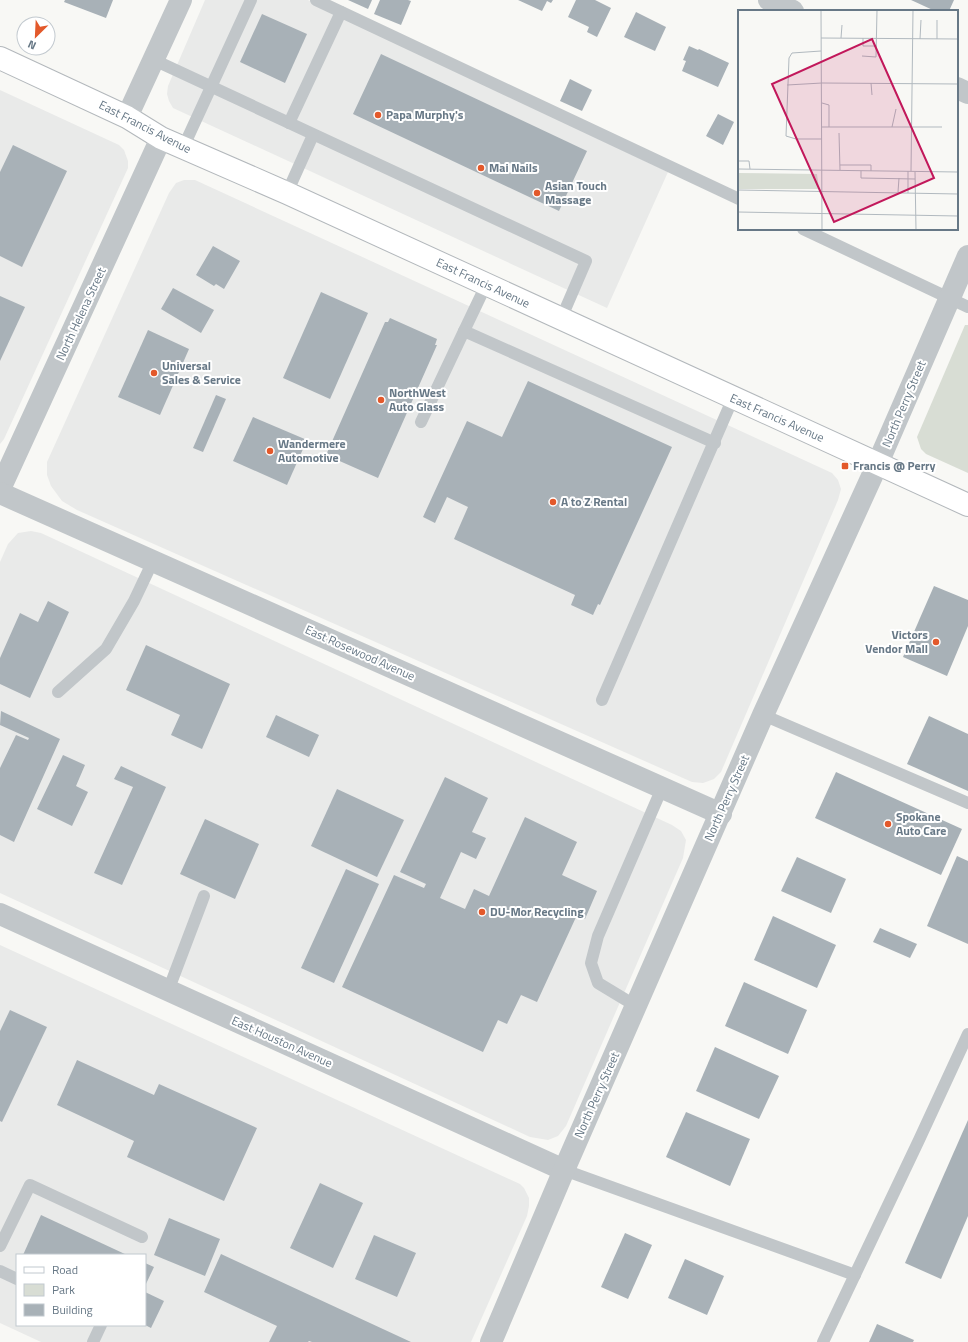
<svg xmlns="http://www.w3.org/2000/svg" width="968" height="1342" font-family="'Titillium Web',sans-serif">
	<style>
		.built { fill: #e9eae9; fill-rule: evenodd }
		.green { fill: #d8ddd4 }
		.building { fill: #a8b1b7 }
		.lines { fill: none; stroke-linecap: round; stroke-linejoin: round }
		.primary-casing { stroke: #b3b8bc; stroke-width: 24 }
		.service { stroke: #c1c6c9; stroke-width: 12 }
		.minor { stroke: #c1c6c9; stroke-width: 22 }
		.primary { stroke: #fff; stroke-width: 22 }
		.poi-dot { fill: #e3592b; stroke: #fff; stroke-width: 1.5 }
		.labels { text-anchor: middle; stroke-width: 4; stroke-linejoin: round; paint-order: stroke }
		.poi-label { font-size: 12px; font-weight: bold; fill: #677886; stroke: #fff; text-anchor: start }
		.street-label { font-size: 12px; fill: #677886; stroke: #fff }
		.inset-road { fill: none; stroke: #b1b9bf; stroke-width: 1 }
		.view { fill: #c2185b; fill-opacity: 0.15; stroke: #c2185b; stroke-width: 2 }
		.inset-edge { fill: none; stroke: #677886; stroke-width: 2 }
	</style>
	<rect width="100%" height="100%" fill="#f8f8f5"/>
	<g class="built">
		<polygon points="205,0 308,0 668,172 607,308 173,108 169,101 167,94 168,86"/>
		<polygon points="0,90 119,145 124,150 128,161 128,168 4,439 0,444"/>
		<polygon points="184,180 195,180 832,473 838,480 841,489 838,500 721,772 714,779 703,783 692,782 77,510 62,501 51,486 47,475 47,462 169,193 176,183"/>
		<polygon points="31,531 41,533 672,825 681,831 686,840 683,858 566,1126 558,1136 548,1140 530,1137 0,893 0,562 8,544 18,533"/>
		<path d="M0,945L520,1184L524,1188L529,1198V1206L527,1216L471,1342H41L0,1323ZM17,1255H145V1325H17Z"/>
	</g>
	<polygon class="green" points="965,325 968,325 968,473 926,454 921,449 917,437"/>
	<g class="building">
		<polygon points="65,0 113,0 106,18 64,2"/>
		<polygon points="348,0 372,0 368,9"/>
		<polygon points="380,0 408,0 411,1 401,25 374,14"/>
		<polygon points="518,0 553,0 551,3 547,1 542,11"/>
		<polygon points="576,0 595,0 611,8 597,37 587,32 589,27 568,17"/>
		<polygon points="911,0 954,0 949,11 935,11"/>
		<polygon points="636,12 666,27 655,51 624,37"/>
		<polygon points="262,14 307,34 285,83 240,62"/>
		<polygon points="689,46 698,50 699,49 729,63 718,87 682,71 686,61 683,60"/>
		<polygon points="381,54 587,151 559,211 353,114"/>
		<polygon points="570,79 592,90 582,111 560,101"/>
		<polygon points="718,114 734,122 723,145 706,136"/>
		<polygon points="13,145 67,171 22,267 0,256 0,172"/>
		<polygon points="213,246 240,261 224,289 216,284 214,286 196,275"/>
		<polygon points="173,288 214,310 201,333 161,309"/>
		<polygon points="321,292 368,313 330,399 283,378"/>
		<polygon points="0,296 25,307 0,361"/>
		<polygon points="390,318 437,339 435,345 437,345 378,478 326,455 385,322 388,322"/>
		<polygon points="148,330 189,349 160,415 118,397"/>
		<polygon points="528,381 672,447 600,605 598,604 593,615 571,605 575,595 454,539 468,507 447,497 435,523 423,517 467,421 502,437"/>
		<polygon points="216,395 226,399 203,452 193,448"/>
		<polygon points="253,417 307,440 287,485 233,461"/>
		<polygon points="934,586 968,600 968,626 947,676 903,657"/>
		<polygon points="48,601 69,612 30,698 0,684 0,658 20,613 38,622"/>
		<polygon points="146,645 230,684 202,749 171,735 180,715 126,690"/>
		<polygon points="1,711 60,739 14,842 0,835 0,768 16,735 28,740 29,738 0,725"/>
		<polygon points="276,715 319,735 309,757 266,737"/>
		<polygon points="929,716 968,734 968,791 907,764"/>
		<polygon points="63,755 85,765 76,786 88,792 72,826 37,809"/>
		<polygon points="121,766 166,787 122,885 94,873 133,787 114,779"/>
		<polygon points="836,772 962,829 941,875 815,818"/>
		<polygon points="445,777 488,798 472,832 486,838 476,859 461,852 440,898 465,909 474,889 489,896 525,817 577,842 562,875 597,891 585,919 577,915 537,1002 521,995 507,1024 498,1020 483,1052 342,987 394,875 424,888 426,884 400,872"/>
		<polygon points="337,789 404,820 377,877 311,846"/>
		<polygon points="205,819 259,844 235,899 180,874"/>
		<polygon points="957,856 968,861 968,944 927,926"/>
		<polygon points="797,857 846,879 831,913 781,891"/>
		<polygon points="346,869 379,884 334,983 301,968"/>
		<polygon points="773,916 836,945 817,988 754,960"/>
		<polygon points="880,928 917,944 910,958 873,942"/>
		<polygon points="744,982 807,1010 788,1054 725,1026"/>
		<polygon points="10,1010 47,1027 2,1122 0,1121 0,1031"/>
		<polygon points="715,1047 779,1076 759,1119 696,1091"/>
		<polygon points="77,1060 154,1095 159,1084 257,1128 224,1201 127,1157 134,1141 57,1105"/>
		<polygon points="686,1112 750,1139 730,1186 666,1157"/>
		<polygon points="968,1120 968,1216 941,1279 905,1263"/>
		<polygon points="320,1183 363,1203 333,1268 290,1248"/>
		<polygon points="41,1215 127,1255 23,1255"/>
		<polygon points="169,1218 220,1239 205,1276 154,1255"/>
		<polygon points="625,1233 652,1245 628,1299 601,1287"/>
		<polygon points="374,1235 416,1253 397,1297 355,1279"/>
		<polygon points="221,1254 411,1342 312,1342 309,1341 308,1342 269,1342 277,1326 204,1292"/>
		<polygon points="685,1259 724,1276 707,1315 668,1298"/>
		<polygon points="145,1263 154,1267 145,1286"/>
		<polygon points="145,1292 164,1301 151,1328 145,1325"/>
		<polygon points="877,1324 914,1340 913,1342 869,1342"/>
	</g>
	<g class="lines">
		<g class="primary-casing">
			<polyline id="primary" points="0,58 127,117 161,138 287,193 968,505"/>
		</g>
		<g class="service">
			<polyline points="316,0 739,199"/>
			<polyline points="154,60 586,261 561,319"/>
			<polyline points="289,123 341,12"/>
			<polyline points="183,148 251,0"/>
			<polyline points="287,193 313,135"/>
			<polyline points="803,229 968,307"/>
			<polyline points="486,285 464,331 715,443"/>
			<polyline points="421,422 464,331"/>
			<polyline points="58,692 106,649 134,601 153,561"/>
			<polyline points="602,700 733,398"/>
			<polyline points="763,715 968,803"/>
			<polyline points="168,991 204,896"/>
			<polyline points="636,1006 598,983 591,963 598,936 662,788"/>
			<polyline points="564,1170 855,1275"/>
			<polyline points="0,1246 30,1185 142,1237"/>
			<polyline points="0,1271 17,1279"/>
			<polyline points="93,1342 101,1325"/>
			<polyline points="823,1342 919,1140 968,1034"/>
		</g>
		<g class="minor">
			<polyline points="769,0 793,11"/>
			<polyline points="957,88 968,93"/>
			<polyline points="127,117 181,0"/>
			<polyline points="0,489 161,138"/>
			<polyline points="0,493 721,814"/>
			<polyline points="0,914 564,1170"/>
			<polyline points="491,1342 564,1170 763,715 878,463 968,256"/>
		</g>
		<use href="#primary" class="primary"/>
	</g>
	<g class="poi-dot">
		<circle cx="378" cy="115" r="4"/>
		<circle cx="481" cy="168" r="4"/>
		<circle cx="537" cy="193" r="4"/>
		<circle cx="154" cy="373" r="4"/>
		<circle cx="381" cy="400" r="4"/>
		<circle cx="270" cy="451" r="4"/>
		<rect x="841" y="462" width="8" height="8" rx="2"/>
		<circle cx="553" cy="502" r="4"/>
		<circle cx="936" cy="642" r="4"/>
		<circle cx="888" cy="824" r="4"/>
		<circle cx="482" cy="912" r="4"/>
	</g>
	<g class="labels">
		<g class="poi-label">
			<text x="386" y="119">Papa Murphy's</text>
			<text x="489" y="172">Mai Nails</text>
			<text x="545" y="190">Asian Touch<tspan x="545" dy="14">Massage</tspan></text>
			<text x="162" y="370">Universal<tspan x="162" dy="14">Sales &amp; Service</tspan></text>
			<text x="389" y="397">NorthWest<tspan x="389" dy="14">Auto Glass</tspan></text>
			<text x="278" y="448">Wandermere<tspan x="278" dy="14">Automotive</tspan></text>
			<text x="853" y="470">Francis @ Perry</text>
			<text x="561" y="506">A to Z Rental</text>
			<text x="928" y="639" text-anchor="end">Victors<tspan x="928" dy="14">Vendor Mall</tspan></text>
			<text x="896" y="821">Spokane<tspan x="896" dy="14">Auto Care</tspan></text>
			<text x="490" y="916">DU-Mor Recycling</text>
		</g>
		<g class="street-label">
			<text transform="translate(145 127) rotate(27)" y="4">East Francis Avenue</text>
			<text transform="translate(483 283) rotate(25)" y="4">East Francis Avenue</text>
			<text transform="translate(81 314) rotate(-65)" y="4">North Helena Street</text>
			<text transform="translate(904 404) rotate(-67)" y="4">North Perry Street</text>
			<text transform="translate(777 418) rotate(24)" y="4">East Francis Avenue</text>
			<text transform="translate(360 653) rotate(24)" y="4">East Rosewood Avenue</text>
			<text transform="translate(727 798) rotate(-66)" y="4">North Perry Street</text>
			<text transform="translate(282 1042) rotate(24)" y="4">East Houston Avenue</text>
			<text transform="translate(597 1095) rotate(-66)" y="4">North Perry Street</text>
		</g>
	</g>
	<g transform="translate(738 10)">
		<rect width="220" height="220" fill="#f8f8f5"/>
		<path d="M0,163L79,164L81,179H0Z" fill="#d8ddd4"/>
		<path class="inset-road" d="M83,0L84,220M199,10V29M83,28L220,29M103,28L104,15M125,28V36H139M182,29L183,10M83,41L54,43L51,48L48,126L58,129H84M124,46L138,47L139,0M133,73L134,85M49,75L84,73L220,74M84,93L91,95V117M84,117H204M154,117L158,99M101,123L102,160M0,151H11L12,159M102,155H133V161M0,159V139M0,159L220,162M123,161V168L177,169M173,161L175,0M177,162L178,220M0,180L220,184M160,182L161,168M170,183V161M0,202L220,206"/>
		<path class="view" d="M134,29L196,168L96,212L34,74Z"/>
		<rect width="220" height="220" class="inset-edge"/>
	</g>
	<rect x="16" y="1254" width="130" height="72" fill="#ffffff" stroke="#c2c9cf"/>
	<rect x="24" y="1267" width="20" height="6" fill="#ffffff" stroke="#c2c9cf"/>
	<text x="52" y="1274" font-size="12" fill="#677886">Road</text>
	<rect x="24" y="1284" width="20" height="12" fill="#d8ddd4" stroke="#c2c9cf"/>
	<text x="52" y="1294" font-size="12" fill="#677886">Park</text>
	<rect x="24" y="1304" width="20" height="12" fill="#a8b1b7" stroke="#c2c9cf"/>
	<text x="52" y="1314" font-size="12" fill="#677886">Building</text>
	<g transform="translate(36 36) rotate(204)"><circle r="19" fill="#ffffff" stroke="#c2c9cf"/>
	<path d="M0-3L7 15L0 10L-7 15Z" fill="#e3592b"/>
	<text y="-6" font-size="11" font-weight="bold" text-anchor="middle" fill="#677886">N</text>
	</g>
</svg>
